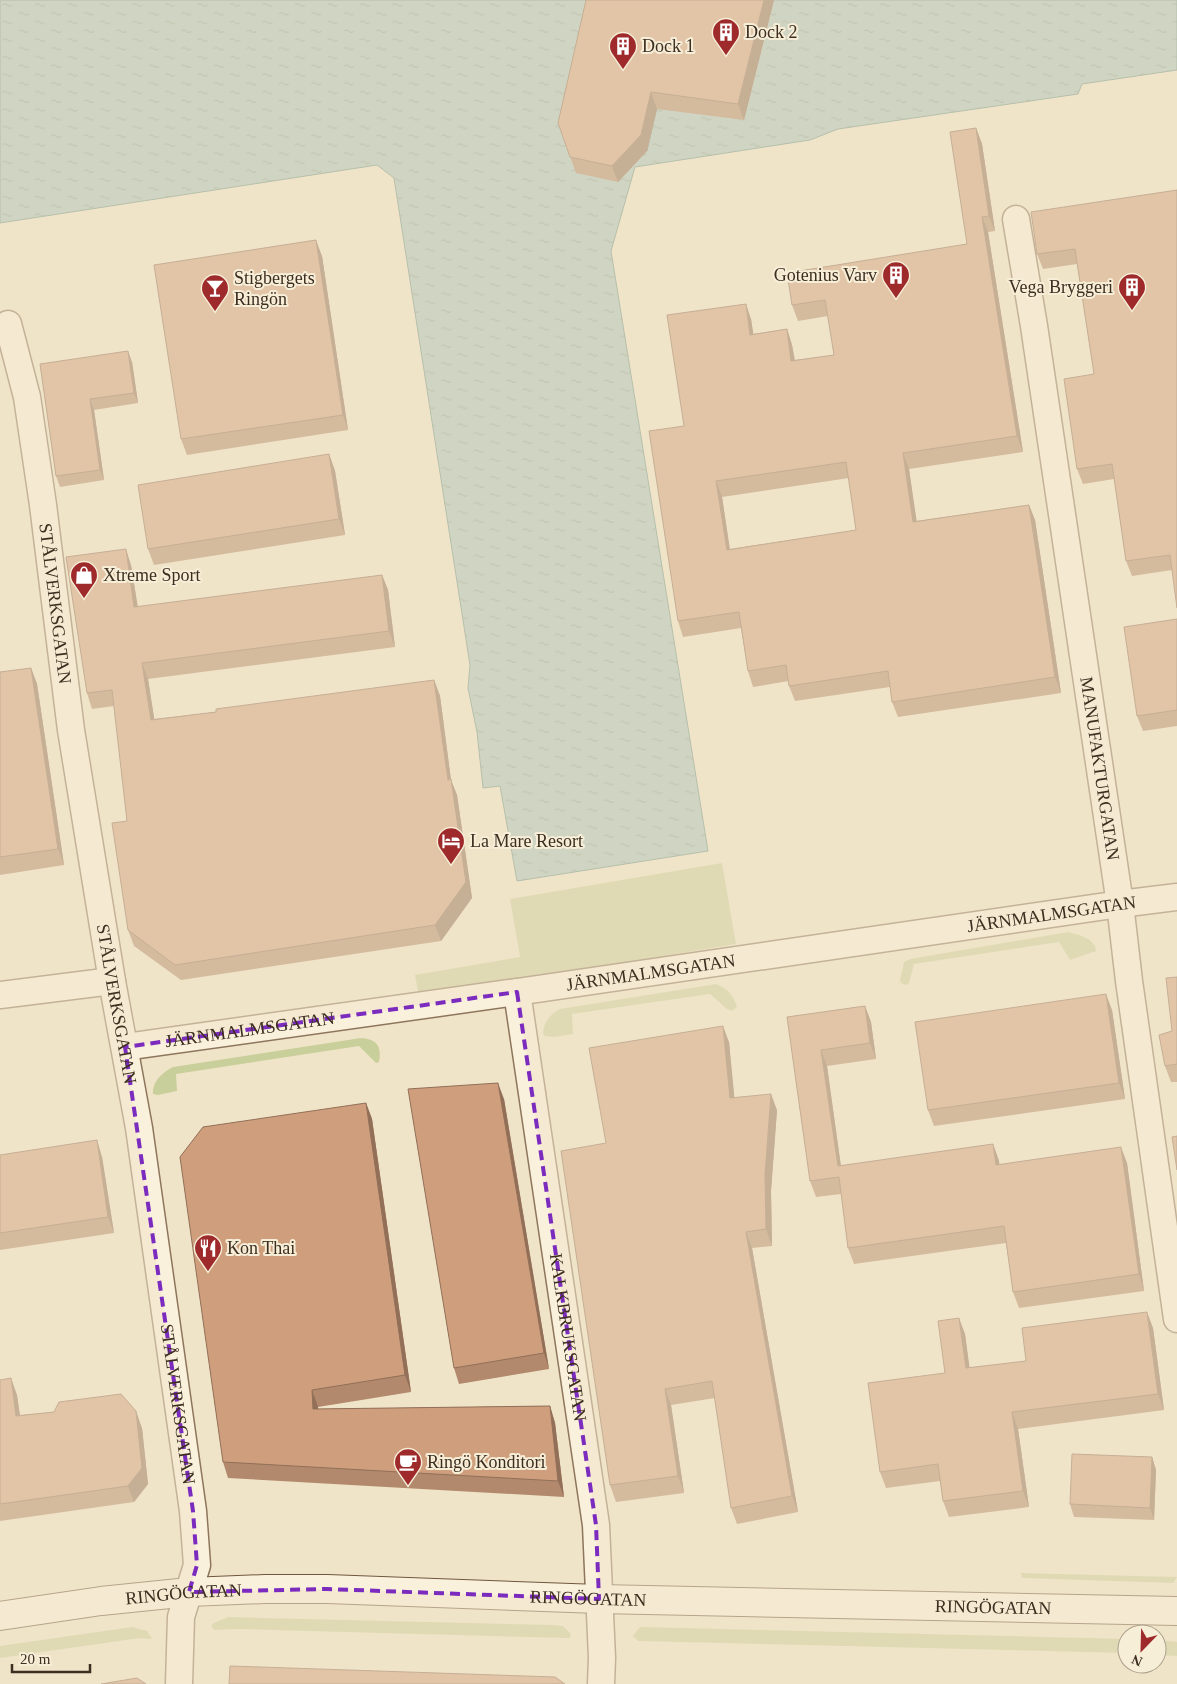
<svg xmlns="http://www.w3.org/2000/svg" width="1177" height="1684" font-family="Georgia,serif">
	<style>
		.green { fill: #c9cf9b }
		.water { fill: url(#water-ripples); stroke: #6f938a }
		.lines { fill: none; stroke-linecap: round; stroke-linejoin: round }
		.street-casing { stroke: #8d765c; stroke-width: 29 }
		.secondary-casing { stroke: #6f573f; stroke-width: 30 }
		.street { stroke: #faf1dc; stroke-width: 26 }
		.secondary { stroke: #faf1dc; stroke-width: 28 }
		.wall { fill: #b2896c; fill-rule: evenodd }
		.shaded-wall { fill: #916f58 }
		.building { fill: #cf9f7d; stroke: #916f58; fill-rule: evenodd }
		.marked { fill: none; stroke: #7b2cbf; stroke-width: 4; stroke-dasharray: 10 6; stroke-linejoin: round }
		.labels { text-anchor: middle; stroke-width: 4; stroke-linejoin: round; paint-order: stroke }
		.poi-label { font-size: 18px; fill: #3d2e20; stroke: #f7eed8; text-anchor: start }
		.street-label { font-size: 18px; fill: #3d2e20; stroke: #f7eed8 }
	</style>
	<defs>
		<pattern id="water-ripples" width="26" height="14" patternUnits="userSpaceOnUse" patternTransform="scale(1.25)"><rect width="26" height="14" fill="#a9c4bc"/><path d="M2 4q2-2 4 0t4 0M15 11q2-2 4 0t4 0" fill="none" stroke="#8ba098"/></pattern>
	</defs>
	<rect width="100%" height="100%" fill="#f0e4c8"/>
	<g class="green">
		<polygon points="722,863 736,944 419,997 415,975 520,957 510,899"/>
		<path d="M1068,932C1079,935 1095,938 1096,951L1070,960L1059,942L914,964L909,983L906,985L901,983L900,980L904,962L910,959Z"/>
		<path d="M716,984C728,989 733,995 737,1007L732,1011L727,1009L710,994L572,1014L573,1034L555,1037L545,1036L543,1033C544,1021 550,1015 560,1009Z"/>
		<path d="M361,1038C377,1039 382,1046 379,1062L376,1063L359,1046L176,1074L177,1091L158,1095L153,1094C152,1081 163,1072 173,1067Z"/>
		<polygon points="1021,1573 1177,1577 1173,1583 1022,1578"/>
		<polygon points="228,1617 553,1625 563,1626 571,1634 570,1638 566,1638 239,1629 215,1630 212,1628 212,1624"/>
		<polygon points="132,1627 147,1631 152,1638 150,1639 140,1638 0,1658 0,1646"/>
		<polygon points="640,1627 1127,1639 1127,1653 638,1641 633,1636"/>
		<polygon points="1157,1640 1177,1642 1177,1656 1157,1655"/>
	</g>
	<polygon class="water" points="0,0 595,0 647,151 681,0 1177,0 1177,70 1082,84 1078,94 838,129 810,140 635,167 611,251 708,851 517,881 500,786 483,788 477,732 468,688 470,665 394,178 377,165 0,223"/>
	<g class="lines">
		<g class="street-casing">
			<g id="street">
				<path id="s1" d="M1016,219L1034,326L1120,904L1129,981L1177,1319"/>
				<path id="s2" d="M8,324L27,397L43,505L71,730L112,981L139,1128L193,1511L197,1565L181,1617L179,1684"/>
				<path id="s3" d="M517,992L596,1525L602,1658L601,1684"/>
				<polyline points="0,995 112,981"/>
				<path id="s4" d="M125,1047L517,992L1120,904L1177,897"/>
			</g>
		</g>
		<g class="secondary-casing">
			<g id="secondary">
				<path id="s5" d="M0,1616L101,1601L189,1592L265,1589H327L599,1599L1177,1611"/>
			</g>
		</g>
		<use href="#street" class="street"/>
		<use href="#secondary" class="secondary"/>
	</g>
	<g class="wall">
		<polygon points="586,0 774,0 744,120 657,109 647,151 618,182 576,173 558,123"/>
		<path d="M976,128L982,144L995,231L988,232L1023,452L909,469L916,521L1029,505L1035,520L1061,693L898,717L892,702L890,687L795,701L789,686V681L753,687L748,671L741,628L683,637L678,621L684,426L751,319L753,334L787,329L792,345L795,360L834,355L828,316L798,321L792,305L967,244ZM849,478L856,530L730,549L722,497Z"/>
		<polygon points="1177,190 1172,570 1132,576 1126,561 1114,479 1083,484 1077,469 1094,374 1077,264 1043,269 1037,254"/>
		<polygon points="322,256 348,430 187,455 181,439"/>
		<polygon points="132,362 138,403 94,410 104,480 60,487 56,476 40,364"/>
		<polygon points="329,454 335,471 345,535 154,565 148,549"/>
		<polygon points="131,565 138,607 382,575 388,590 395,647 148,679 154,719 216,712 434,680 440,696 451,780 457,795 472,898 441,941 181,980 134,946 128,930 127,821 114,706 92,709 87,693"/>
		<polygon points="1177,619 1177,726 1143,731 1137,716"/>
		<polygon points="31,668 37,684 64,865 0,875 0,672"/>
		<polygon points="1177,977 1177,1082 1171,1082 1165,1066 1172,1031"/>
		<polygon points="865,1006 871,1022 876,1059 827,1066 841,1166 993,1144 999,1161 999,1164 1127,1163 1144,1291 1019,1308 1013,1292 1006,1243 854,1264 848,1248 841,1194 816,1197 810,1181 787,1017"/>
		<polygon points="1112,1010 1125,1099 934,1126 928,1110"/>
		<polygon points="729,1042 734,1098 777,1110 771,1191 772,1246 752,1248 798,1512 737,1524 731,1508 715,1398 671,1405 684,1493 616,1502 610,1485 606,1143"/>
		<polygon points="504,1099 549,1369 459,1384 454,1368"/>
		<polygon points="366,1103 372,1119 411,1392 318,1407 318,1409 550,1406 555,1423 564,1497 228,1478 223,1462"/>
		<polygon points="0,1155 102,1157 114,1233 0,1250"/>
		<polygon points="1153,1328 1164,1410 1018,1429 1029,1507 949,1517 943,1501 940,1481 886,1488 880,1472 945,1373 965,1334 969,1368 1026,1361"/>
		<polygon points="0,1380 17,1395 20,1415 54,1412 142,1428 148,1484 134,1502 0,1521"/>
		<polygon points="1152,1457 1156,1470 1154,1520 1074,1517 1070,1504"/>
	</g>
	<g class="shaded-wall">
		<polygon points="764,0 774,0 744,120 738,104"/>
		<polygon points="651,92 657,109 647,151 618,182 612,166"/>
		<polygon points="976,128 982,144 995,231 989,216"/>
		<polygon points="982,217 988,232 1023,452 1017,436"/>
		<polygon points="316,240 322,256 348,430 343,415"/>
		<polygon points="746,304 751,319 756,350 750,335"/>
		<polygon points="787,329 792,345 797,377 791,361"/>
		<polygon points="128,351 132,362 138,403 134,393"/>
		<polygon points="90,399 94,410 104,480 100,470"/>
		<polygon points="903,453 909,469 919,537 913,522"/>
		<polygon points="329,454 335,471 345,535 339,519"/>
		<polygon points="716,481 722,497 732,565 727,550"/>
		<polygon points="1029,505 1035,520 1061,693 1055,677"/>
		<polygon points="126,549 131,565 140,623 134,607"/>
		<polygon points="382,575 388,590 395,647 389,631"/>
		<polygon points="142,663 148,679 157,736 151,720"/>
		<polygon points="31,668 37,684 64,865 58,849"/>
		<polygon points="434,680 440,696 451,780 457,795 472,898 441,941 435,925 448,780"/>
		<polygon points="1106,994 1112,1010 1125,1099 1119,1083"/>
		<polygon points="865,1006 871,1022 876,1059 870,1043"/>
		<polygon points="723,1026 729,1042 736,1114 730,1098"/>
		<polygon points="821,1050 827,1066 843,1182 838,1166"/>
		<polygon points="498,1083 504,1099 549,1369 544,1353"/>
		<polygon points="771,1094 777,1110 771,1191 772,1246 766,1229 765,1175"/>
		<polygon points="366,1103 372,1119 411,1392 405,1375"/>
		<polygon points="97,1140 102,1157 114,1233 108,1217"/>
		<polygon points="993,1144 999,1161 1002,1181 996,1165"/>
		<polygon points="1121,1147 1127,1163 1144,1291 1139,1274"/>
		<polygon points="746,1232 752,1248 798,1512 792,1496"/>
		<polygon points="1147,1312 1153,1328 1164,1410 1158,1394"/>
		<polygon points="959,1318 965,1334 972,1385 966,1368"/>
		<polygon points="11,1378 17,1395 22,1432 16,1416"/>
		<polygon points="665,1389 671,1405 684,1493 678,1476"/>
		<polygon points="312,1390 318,1407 319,1425 313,1409"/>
		<polygon points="550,1406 555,1423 564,1497 558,1481"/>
		<polygon points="136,1411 142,1428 148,1484 134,1502 128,1486"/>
		<polygon points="1012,1412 1018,1429 1029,1507 1023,1491"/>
		<polygon points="1152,1457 1156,1470 1154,1520 1150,1508"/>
	</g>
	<g class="building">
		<polygon points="586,0 764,0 738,104 651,92 641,135 612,166 570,157 558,123"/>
		<path d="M976,128L989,216L982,217L1017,436L903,453L913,522L1029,505L1055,677L892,702L888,671L789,686L786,665L748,671L739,612L678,621L649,431L684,426L667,315L746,304L750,335L787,329L791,361L834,355L825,300L792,305L787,273L967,244L950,132ZM846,462L856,530L727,550L716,481Z"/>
		<polygon points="1177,190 1177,608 1170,555 1126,561 1112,464 1077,469 1064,379 1094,374 1075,249 1037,254 1031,212"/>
		<polygon points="316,240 343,415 181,439 154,265"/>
		<polygon points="128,351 134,393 90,399 100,470 56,476 40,364"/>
		<polygon points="329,454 339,519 148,549 138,485"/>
		<polygon points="126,549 134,607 382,575 389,631 142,663 151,720 216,712 216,709 434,680 448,780 451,779 466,882 435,925 175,965 128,930 112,823 127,821 112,690 87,693 66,557"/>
		<polygon points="1177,619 1177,710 1137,716 1124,627"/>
		<polygon points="31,668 58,849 0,857 0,672"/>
		<polygon points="1177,977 1177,1064 1165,1066 1159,1035 1172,1031 1166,978"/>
		<polygon points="1106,994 1119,1083 928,1110 915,1022"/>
		<polygon points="865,1006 870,1043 821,1050 838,1166 993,1144 996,1165 1121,1147 1139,1274 1013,1292 1004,1226 848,1248 839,1177 810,1181 787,1017"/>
		<polygon points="723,1026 730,1098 771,1094 765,1175 766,1229 746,1232 792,1496 731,1508 712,1381 665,1389 678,1476 610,1485 561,1151 606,1143 589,1048"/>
		<polygon points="498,1083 544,1353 454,1368 408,1089"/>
		<polygon points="366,1103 405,1375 312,1390 313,1409 550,1406 558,1481 223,1462 180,1157 203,1127"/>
		<polygon points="1177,1136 1177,1170 1172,1137"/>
		<polygon points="97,1140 108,1217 0,1233 0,1155"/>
		<polygon points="1147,1312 1158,1394 1012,1412 1023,1491 943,1501 938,1464 880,1472 868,1383 945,1373 938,1321 959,1318 966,1368 1026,1361 1022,1328"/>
		<polygon points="11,1378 16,1416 54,1412 59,1402 121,1394 136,1411 142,1468 128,1486 0,1504 0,1380"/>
		<polygon points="1072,1454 1152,1457 1150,1508 1070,1504"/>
		<polygon points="230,1666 555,1677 565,1684 229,1684"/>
		<polygon points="137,1678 146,1684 101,1684"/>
	</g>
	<path d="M0 0H1177V1684H0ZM517,992L596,1525L599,1599L327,1589L189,1592L197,1565L193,1511L125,1047Z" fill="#f0e4c8" fill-opacity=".55" fill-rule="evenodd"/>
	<path class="marked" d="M517,992L596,1525L599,1599L327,1589L189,1592L197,1565L193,1511L125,1047Z"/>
	<defs>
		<g id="building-pin" transform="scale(1.4375)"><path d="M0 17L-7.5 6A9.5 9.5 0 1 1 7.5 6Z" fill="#9e2a2b" stroke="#f7eed8"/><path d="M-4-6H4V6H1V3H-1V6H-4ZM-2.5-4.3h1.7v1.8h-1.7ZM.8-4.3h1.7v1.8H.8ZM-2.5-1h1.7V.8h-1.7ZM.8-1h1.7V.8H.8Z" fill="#fff"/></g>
		<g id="bar-pin" transform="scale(1.4375)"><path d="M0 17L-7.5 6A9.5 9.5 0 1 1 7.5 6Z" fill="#9e2a2b" stroke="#f7eed8"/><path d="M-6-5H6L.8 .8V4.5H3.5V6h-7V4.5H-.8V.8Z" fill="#fff"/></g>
		<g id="shop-pin" transform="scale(1.4375)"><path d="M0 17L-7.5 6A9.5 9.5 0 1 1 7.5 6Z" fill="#9e2a2b" stroke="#f7eed8"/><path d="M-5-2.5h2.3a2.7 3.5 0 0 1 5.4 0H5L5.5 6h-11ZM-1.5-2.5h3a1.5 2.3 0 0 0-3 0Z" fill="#fff"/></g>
		<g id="hotel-pin" transform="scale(1.4375)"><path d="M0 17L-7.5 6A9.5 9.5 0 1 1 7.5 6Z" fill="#9e2a2b" stroke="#f7eed8"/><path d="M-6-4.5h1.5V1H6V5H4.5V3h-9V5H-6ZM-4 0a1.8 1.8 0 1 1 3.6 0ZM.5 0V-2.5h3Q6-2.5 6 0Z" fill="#fff"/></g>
		<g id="restaurant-pin" transform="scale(1.4375)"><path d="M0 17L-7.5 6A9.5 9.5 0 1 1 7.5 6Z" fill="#9e2a2b" stroke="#f7eed8"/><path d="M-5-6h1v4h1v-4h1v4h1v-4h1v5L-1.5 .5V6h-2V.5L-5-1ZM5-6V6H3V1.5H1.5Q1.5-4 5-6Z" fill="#fff"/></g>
		<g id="cafe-pin" transform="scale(1.4375)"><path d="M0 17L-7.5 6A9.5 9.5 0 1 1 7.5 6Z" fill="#9e2a2b" stroke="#f7eed8"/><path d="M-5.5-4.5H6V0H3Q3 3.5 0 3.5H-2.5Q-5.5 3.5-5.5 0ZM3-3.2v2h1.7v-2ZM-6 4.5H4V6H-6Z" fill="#fff"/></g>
	</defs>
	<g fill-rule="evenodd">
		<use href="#building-pin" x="726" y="32"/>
		<use href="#building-pin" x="623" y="46"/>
		<use href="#building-pin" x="896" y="275"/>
		<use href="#building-pin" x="1132" y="287"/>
		<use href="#bar-pin" x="215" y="288"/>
		<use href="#shop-pin" x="84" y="575"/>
		<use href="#hotel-pin" x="451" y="841"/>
		<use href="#restaurant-pin" x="208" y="1248"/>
		<use href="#cafe-pin" x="408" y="1462"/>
	</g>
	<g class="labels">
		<g class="poi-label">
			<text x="745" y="38">Dock 2</text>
			<text x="642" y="52">Dock 1</text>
			<text x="877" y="281" text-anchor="end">Gotenius Varv</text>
			<text x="234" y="284">Stigbergets<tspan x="234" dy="21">Ringön</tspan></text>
			<text x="1113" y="293" text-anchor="end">Vega Bryggeri</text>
			<text x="103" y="581">Xtreme Sport</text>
			<text x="470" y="847">La Mare Resort</text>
			<text x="227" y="1254">Kon Thai</text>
			<text x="427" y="1468">Ringö Konditori</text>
		</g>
		<g class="street-label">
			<text dy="6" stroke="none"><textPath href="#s2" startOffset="284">STÅLVERKSGATAN</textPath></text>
			<text dy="6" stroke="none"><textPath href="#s1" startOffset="556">MANUFAKTURGATAN</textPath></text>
			<text dy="6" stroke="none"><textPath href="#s4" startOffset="936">JÄRNMALMSGATAN</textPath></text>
			<text dy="6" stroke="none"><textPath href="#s4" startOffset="531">JÄRNMALMSGATAN</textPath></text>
			<text dy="6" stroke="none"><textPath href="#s2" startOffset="689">STÅLVERKSGATAN</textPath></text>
			<text dy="6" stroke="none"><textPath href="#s4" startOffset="126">JÄRNMALMSGATAN</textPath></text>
			<text dy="6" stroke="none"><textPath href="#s3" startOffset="349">KALKBRUKSGATAN</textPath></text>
			<text dy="6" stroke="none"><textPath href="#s2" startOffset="1094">STÅLVERKSGATAN</textPath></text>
			<text dy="6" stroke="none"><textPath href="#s5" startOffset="185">RINGÖGATAN</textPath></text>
			<text dy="6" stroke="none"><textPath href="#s5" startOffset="590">RINGÖGATAN</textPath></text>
			<text dy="6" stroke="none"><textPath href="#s5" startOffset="995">RINGÖGATAN</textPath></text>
		</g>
	</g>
	<g transform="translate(1142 1649) rotate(203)"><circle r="24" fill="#f7eed8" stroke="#ada18e"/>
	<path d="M0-4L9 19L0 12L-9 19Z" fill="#9e2a2b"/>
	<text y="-8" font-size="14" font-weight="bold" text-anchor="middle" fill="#3d2e20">N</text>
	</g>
	<path d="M12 1664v8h78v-8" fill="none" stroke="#3d2e20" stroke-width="2.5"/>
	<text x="20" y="1664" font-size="15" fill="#3d2e20" stroke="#f7eed8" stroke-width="4" paint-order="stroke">20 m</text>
</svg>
